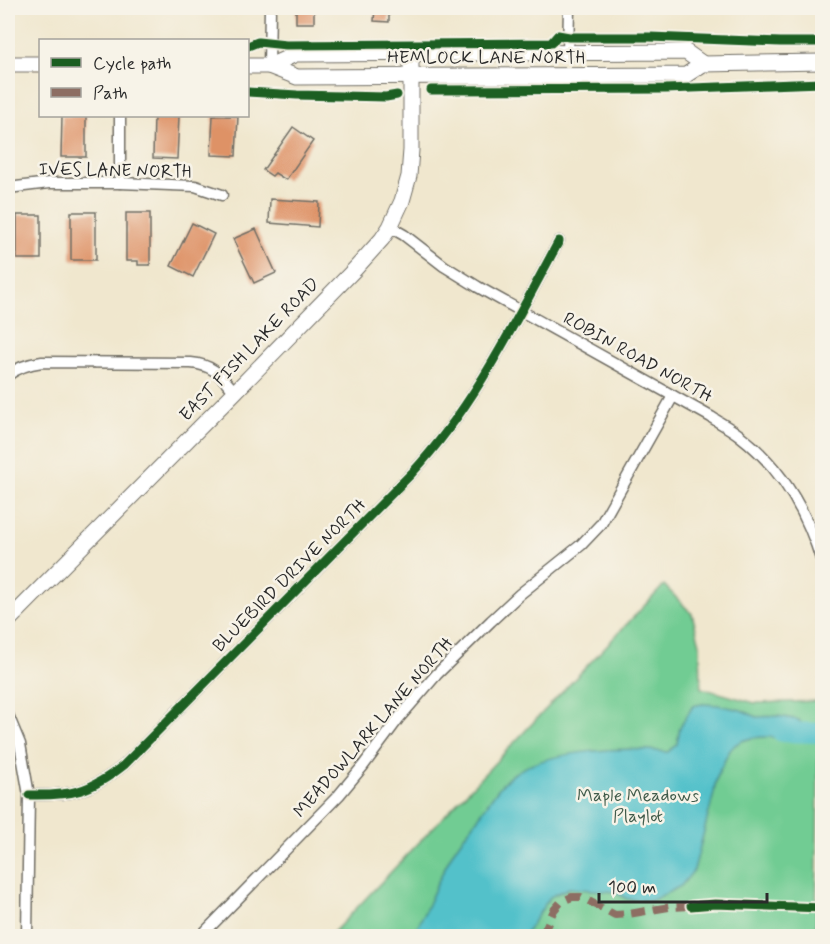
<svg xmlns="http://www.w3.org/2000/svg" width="830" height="944" font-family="Mynerve,sans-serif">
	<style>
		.green { fill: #71cc93; stroke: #4e7c5f; stroke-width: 1.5 }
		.water { fill: #53c1ca; stroke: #3f767a; stroke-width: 1.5 }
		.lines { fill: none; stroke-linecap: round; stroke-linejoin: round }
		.river { stroke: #53c1ca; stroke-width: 20 }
		.building { fill: #de9266 }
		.street-casing { stroke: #706d64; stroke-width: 13 }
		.secondary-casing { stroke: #706d64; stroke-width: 17 }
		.street { stroke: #fff; stroke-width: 10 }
		.secondary { stroke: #fff; stroke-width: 15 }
		.quiet { stroke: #8d6e63; stroke-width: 8; stroke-dasharray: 15 8; stroke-linecap: butt }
		.cycleway-casing { stroke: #f7f3e8; stroke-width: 13 }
		.cycleway { stroke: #1b5e20; stroke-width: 9 }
		.labels { text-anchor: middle; stroke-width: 5; stroke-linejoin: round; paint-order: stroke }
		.street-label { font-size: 18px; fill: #2b2b2b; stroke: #f7f3e8 }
		.park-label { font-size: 18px; fill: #405b4a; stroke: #f7f3e8 }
	</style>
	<rect width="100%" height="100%" fill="#f7f3e8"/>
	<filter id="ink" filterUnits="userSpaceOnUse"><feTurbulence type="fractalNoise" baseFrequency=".0167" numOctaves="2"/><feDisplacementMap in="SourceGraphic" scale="12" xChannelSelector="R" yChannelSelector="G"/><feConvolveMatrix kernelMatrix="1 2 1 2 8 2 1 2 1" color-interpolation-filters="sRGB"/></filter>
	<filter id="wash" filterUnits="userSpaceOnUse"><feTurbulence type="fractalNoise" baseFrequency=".008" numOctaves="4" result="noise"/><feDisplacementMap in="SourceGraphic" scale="24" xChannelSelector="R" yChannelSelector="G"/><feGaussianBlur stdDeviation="1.35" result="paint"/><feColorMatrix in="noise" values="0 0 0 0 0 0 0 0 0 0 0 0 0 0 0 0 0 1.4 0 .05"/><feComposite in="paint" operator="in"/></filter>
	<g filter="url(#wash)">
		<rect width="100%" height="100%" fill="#f0e7ce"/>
		<polygon class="green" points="664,585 692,614 700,644 701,688 755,703 819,701 816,936 330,936"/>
		<path class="water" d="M702,704L718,705L741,710L757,717L778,716L799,720L807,732L795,740C778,737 744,733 731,749C728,753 726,758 724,762C718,772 715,781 714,793L694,870L681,886L651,901L627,899L615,892L569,888L550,897L524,936H413C428,908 438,877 455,849C463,836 474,825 482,812C491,799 501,782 515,773C550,750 626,746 668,752L677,744L680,727L693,706Z"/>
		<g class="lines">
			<polyline class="river" points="782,732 822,733"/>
		</g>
		<g id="blocks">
			<g class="building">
				<rect x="296" y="8" width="18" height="15"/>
				<polygon points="375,8 389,8 389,22 374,21"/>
				<polygon points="62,116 86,116 86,157 61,157"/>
				<polygon points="154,116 179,116 177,159 153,158"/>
				<polygon points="213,116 238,116 236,156 211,155"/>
				<polygon points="293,127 313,141 286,180 275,173 272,176 263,170"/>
				<polygon points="270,199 319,202 318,227 269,223"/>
				<rect x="71" y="212" width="25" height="48"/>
				<polygon points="126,213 150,213 150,265 138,265 138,261 126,261"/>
				<rect x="17" y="215" width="24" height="44"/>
				<polygon points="192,223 214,234 193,277 171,266"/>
				<polygon points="256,229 276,273 254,283 233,239"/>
			</g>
		</g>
	</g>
	<g filter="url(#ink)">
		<use href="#blocks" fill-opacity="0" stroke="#706d64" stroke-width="1.5"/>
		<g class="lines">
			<g class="street-casing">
				<g id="street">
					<polyline points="568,54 569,8"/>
					<polyline points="269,66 270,8"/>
					<polyline points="120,183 120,116"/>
					<polyline points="8,188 49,183 120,183 195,186 222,195"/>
					<path d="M390,227L404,235L444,266L478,287L711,417C720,423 730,428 739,435C781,467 807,512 822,562"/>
					<path d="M8,375C18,367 28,364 42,362L191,363C214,365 221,376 235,392"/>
					<polyline points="8,715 20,744 29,795 27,936"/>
					<path d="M29,795C72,796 90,792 124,765L412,473C475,405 515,322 559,241"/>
					<polyline points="201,936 339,795 363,766 398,719 437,674 491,621 520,594 581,545 601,524 673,396"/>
				</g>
			</g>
			<g class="secondary-casing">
				<g id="secondary">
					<polyline points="8,64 40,64"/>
					<polyline points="248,66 269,66 297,77 686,75 703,64 822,62"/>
					<polyline points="269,66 296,54 686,52 703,64"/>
					<polyline points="8,621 235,392 355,269 382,239 390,227 402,201 409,176 411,150 411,54"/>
				</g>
			</g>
			<use href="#street" class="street"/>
			<use href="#secondary" class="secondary"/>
			<polyline class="quiet" points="542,936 554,910 561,902 572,897 581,897 615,915 629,914 669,907 691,906"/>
			<g class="cycleway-casing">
				<g id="cycleway">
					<polyline points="248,46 258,42 286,45 551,43 558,35 569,37 650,37 780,42 822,42"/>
					<polyline points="431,90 666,89 822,83"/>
					<polyline points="248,92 297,95 386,97 397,95"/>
					<path d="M29,795C72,796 90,792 124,765L412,473C475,405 515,322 559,241"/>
					<polyline points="691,906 715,904 822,908"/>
				</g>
			</g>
			<use href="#cycleway" class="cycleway"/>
		</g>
	</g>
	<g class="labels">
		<g class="street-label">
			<text x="486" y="63">HEMLOCK LANE NORTH</text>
			<text transform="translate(115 170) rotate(1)" y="6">IVES LANE NORTH</text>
			<text transform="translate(249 349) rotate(-46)" y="6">EAST FISH LAKE ROAD</text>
			<text transform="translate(638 357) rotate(29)" y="6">ROBIN ROAD NORTH</text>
			<text transform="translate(289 575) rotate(-45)" y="6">BLUEBIRD DRIVE NORTH</text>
			<text transform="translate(373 727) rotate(-49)" y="6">MEADOWLARK LANE NORTH</text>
		</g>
		<g class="park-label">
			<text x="638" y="801">Maple Meadows<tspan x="638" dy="21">Playlot</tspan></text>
		</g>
	</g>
	<rect width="830" height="944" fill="none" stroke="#f7f3e8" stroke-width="30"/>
	<rect x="39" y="39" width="210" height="78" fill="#f7f3e8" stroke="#a5a39c" stroke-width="1.5"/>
	<rect x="51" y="58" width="30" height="9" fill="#1b5e20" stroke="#a5a39c" stroke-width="1.5"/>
	<text x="93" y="69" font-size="18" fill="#2b2b2b">Cycle path</text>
	<rect x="51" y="88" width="30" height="9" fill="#8d6e63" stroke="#a5a39c" stroke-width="1.5"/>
	<text x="93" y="99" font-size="18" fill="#2b2b2b">Path</text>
	<path d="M599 893v9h168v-9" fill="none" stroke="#2b2b2b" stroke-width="3"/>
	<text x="608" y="893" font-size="18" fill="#2b2b2b" stroke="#f7f3e8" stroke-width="4.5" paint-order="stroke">100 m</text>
</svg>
